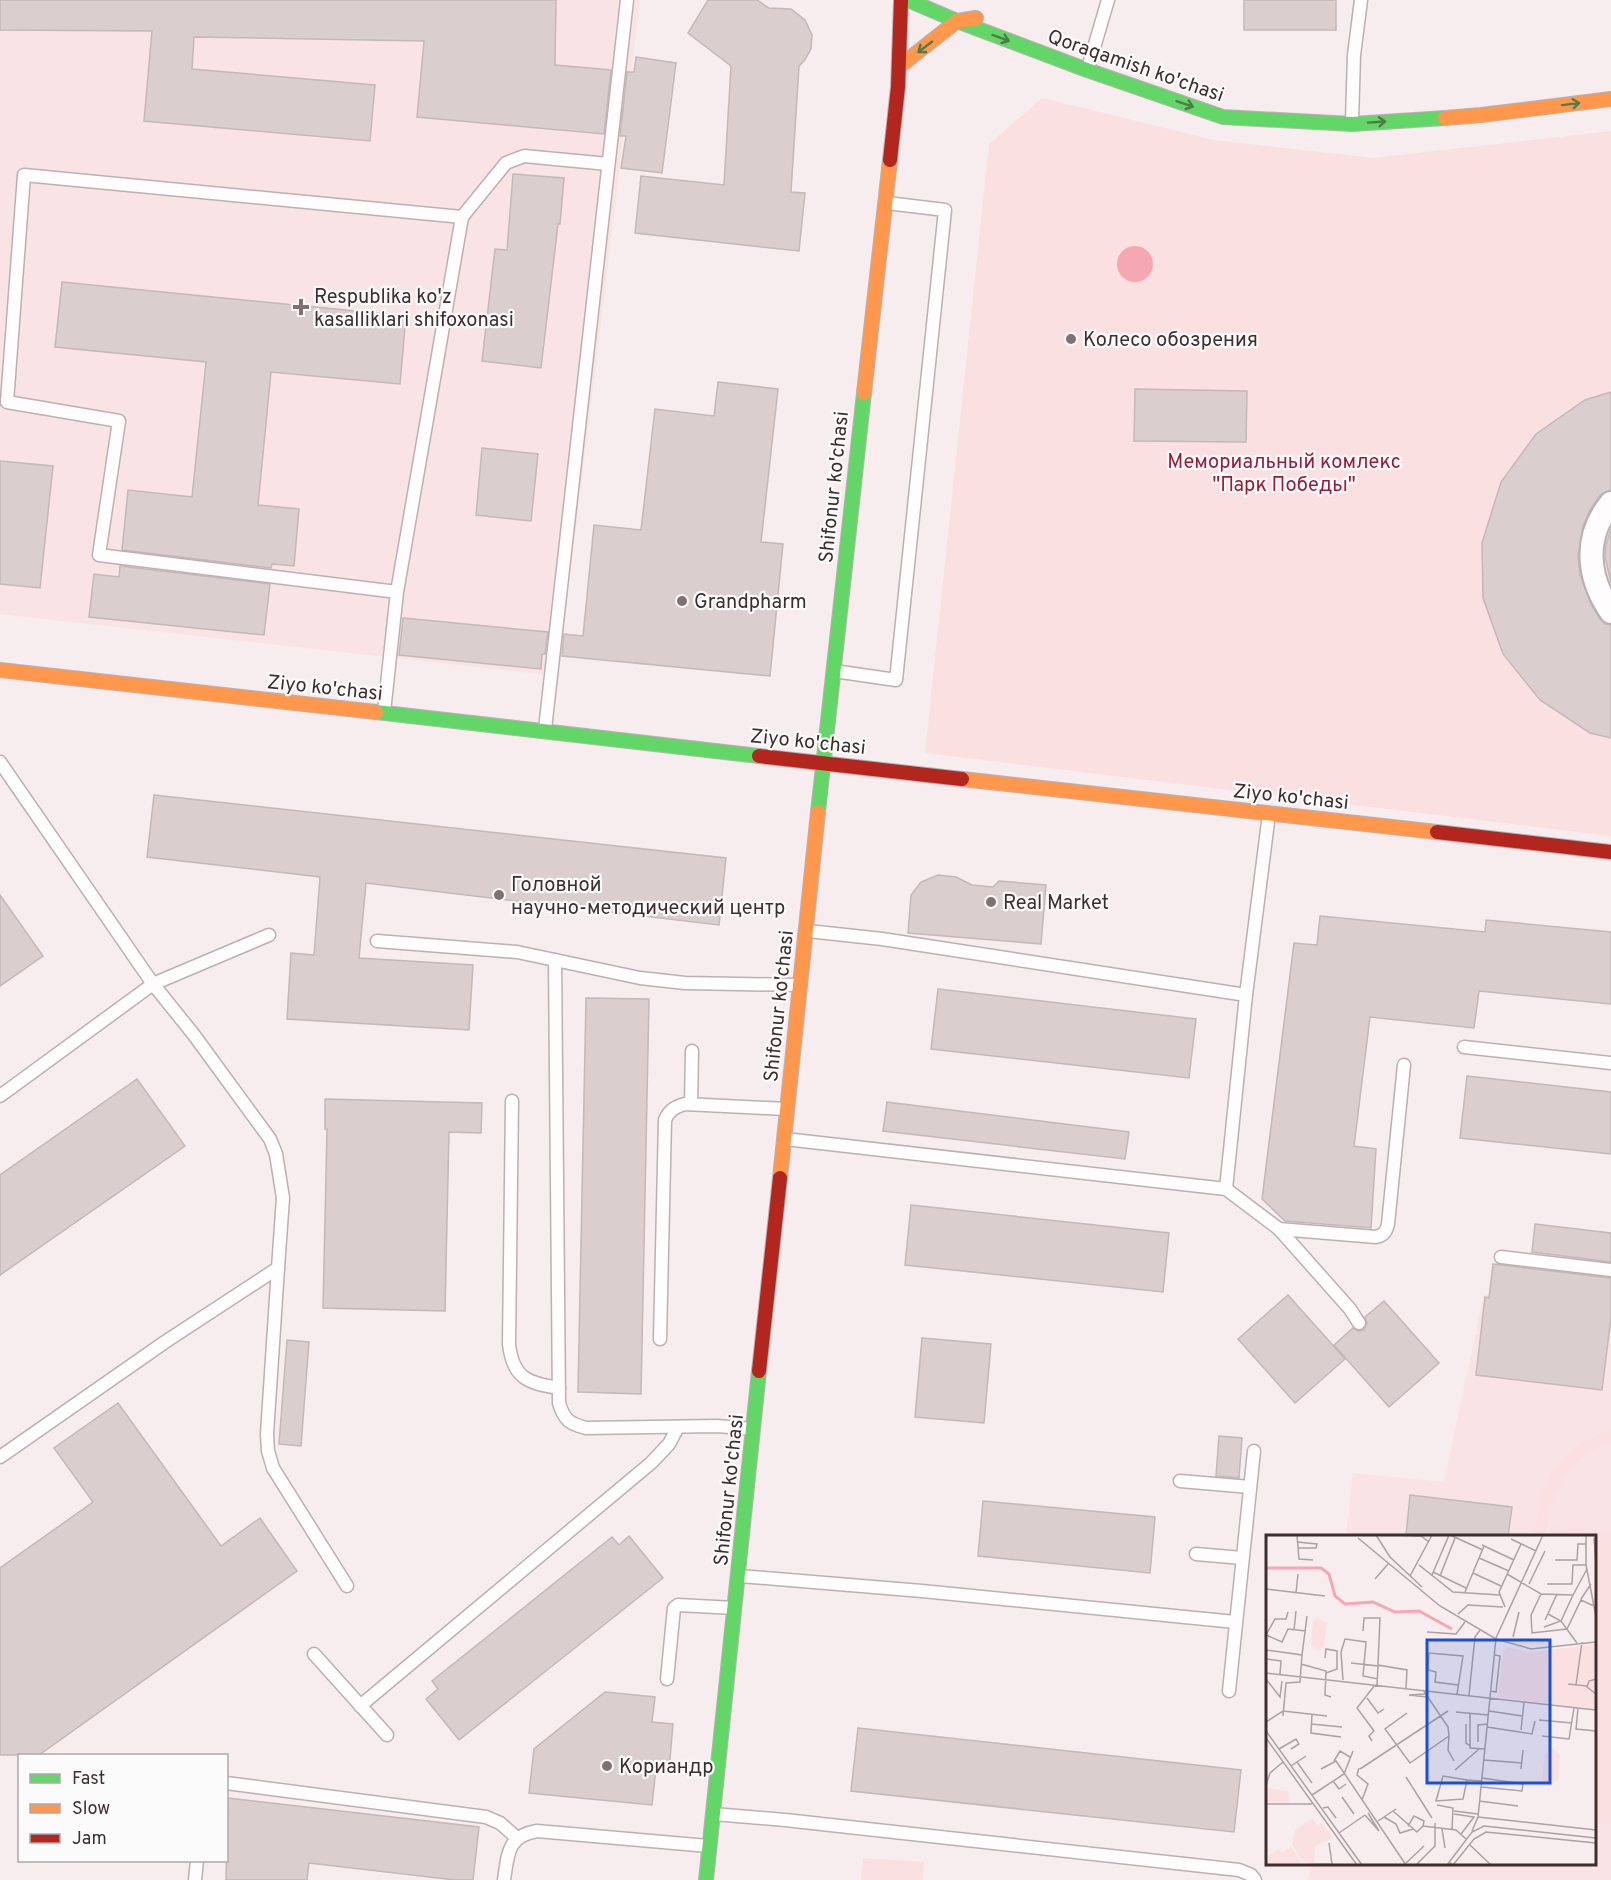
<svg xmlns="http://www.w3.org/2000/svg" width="1611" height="1880" font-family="Overpass,sans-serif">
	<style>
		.built { fill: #f9e3e4 }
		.green { fill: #fbe0e2 }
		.water { fill: #f5a8b1 }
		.building { fill: #dacecf; stroke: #c4b8b9; stroke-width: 1.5 }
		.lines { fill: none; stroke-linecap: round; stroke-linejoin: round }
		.lane-casing { stroke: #bcb0b2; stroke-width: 15 }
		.street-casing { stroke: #bcb0b2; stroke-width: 26 }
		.fast-casing { stroke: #bcb0b2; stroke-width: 16 }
		.slow-casing { stroke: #bcb0b2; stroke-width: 16 }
		.jam-casing { stroke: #bcb0b2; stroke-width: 16 }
		.lane { stroke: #fefcfc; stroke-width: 12 }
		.street { stroke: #fefcfc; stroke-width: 22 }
		.fast { stroke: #63d668; stroke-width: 14 }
		.slow { stroke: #ff974d; stroke-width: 14 }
		.jam { stroke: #b3261e; stroke-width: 14 }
		.oneway { stroke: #4f7a49 }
		.poi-dot { fill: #7f7172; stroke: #fbfbfb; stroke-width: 2 }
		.labels { text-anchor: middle; stroke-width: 4.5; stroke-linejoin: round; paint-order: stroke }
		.street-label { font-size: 20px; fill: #3f2e30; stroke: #fbfbfb }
		.poi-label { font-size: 20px; fill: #3f2e30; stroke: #fbfbfb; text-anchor: start }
		.park-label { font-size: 20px; fill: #981d3b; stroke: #fbfbfb }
		.inset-river { fill: none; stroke: #f5a8b1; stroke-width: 3 }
		.inset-road { fill: none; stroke: #ada1a2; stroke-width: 1.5 }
		.view { fill: #1d4ed8; fill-opacity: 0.15; stroke: #1d4ed8; stroke-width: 3 }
		.inset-edge { fill: none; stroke: #3f2e30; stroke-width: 3 }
	</style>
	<rect width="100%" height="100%" fill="#f7edee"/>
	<g class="built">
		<polygon points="0,0 640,0 558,676 0,614"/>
		<polygon points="1484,1294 1611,1311 1611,1880 1308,1880 1310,1864 1594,1864 1594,1536 1346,1536 1353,1473 1444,1482"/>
	</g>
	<g class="green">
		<polygon points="1042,98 1214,140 1373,158 1611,131 1611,836 925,753 989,144"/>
		<path d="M1611,1430V1443C1565,1456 1551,1494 1546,1536H1534C1540,1481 1555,1449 1611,1430Z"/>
		<polygon points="1551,1526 1611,1532 1611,1825 1595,1823 1594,1536 1550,1536"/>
		<polygon points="863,1858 924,1862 923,1880 861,1880"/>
	</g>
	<circle class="water" cx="1135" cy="264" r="18"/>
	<g class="building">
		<polygon points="0,0 556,0 555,65 611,70 604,134 417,117 424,41 194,37 192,69 375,85 370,141 144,121 152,31 0,30"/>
		<polygon points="708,0 757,0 769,8 791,9 805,20 812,35 811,49 804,61 799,66 791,192 805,193 799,251 635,233 641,176 724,185 731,66 688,33"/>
		<rect x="1244" y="0" width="92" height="30"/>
		<polygon points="636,57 676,63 662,173 621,168 626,136 620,136 627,72 634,72"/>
		<polygon points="513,174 564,178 560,224 558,224 541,368 482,361 495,249 507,250"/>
		<polygon points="62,282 406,316 400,384 271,372 258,505 299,509 294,566 272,564 271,568 122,550 128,490 192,497 206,362 55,347"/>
		<polygon points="718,382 778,389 761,542 783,544 770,676 562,656 564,634 583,636 594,525 641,530 655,409 714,416"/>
		<polygon points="1135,389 1247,391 1246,442 1134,441"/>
		<polygon points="1611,392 1611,490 1600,495 1590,510 1583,526 1578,556 1580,575 1591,604 1600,619 1605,624 1611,625 1611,738 1590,733 1540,700 1503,654 1483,598 1482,543 1501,482 1536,434 1585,400"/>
		<polygon points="482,448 538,454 531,521 476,515"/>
		<polygon points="0,461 53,466 40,588 0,584"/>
		<polygon points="1611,529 1611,583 1605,557 1606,545"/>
		<polygon points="120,566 270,584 264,635 89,617 94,574 119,577"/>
		<polygon points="403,618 548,632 545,654 542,654 541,669 399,655"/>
		<polygon points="154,795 726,858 719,925 366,883 359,958 473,965 469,1030 287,1019 291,953 314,955 320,877 147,857"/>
		<polygon points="938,875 956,877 972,885 993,887 999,881 1046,885 1041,944 908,933 911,895 921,882"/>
		<polygon points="0,895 43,956 0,986"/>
		<polygon points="1320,916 1485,932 1486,920 1611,932 1611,1004 1479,991 1474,1028 1370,1017 1354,1146 1376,1149 1371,1228 1285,1221 1262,1199 1294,943 1317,945"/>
		<polygon points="938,989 1196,1019 1189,1078 931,1049"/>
		<polygon points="586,998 649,999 641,1394 578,1392"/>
		<polygon points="1467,1076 1611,1092 1611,1154 1460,1138"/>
		<polygon points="137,1079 185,1146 0,1275 0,1175"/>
		<polygon points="325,1099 482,1103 481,1133 449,1132 445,1311 323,1308 327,1129 325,1129"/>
		<polygon points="887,1102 1129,1132 1125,1159 883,1131"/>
		<polygon points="911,1205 1169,1233 1163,1292 905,1265"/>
		<polygon points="1535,1224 1611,1233 1611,1262 1532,1252"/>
		<polygon points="1493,1264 1611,1278 1611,1317 1602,1390 1476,1375 1485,1297 1489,1298"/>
		<polygon points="1288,1295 1345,1359 1295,1403 1238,1339"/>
		<polygon points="1384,1301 1439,1363 1389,1407 1334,1345 1353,1328 1359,1331 1364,1330 1367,1323 1365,1317"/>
		<polygon points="922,1338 991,1344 984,1423 915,1417"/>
		<polygon points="287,1340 309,1342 301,1446 279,1444"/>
		<polygon points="118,1403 221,1546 260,1518 297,1571 39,1755 0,1755 0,1568 93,1502 54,1448"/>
		<polygon points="1219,1436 1242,1438 1239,1478 1216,1476"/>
		<polygon points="1410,1495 1512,1507 1508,1536 1406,1536"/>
		<polygon points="983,1501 1155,1517 1150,1573 978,1556"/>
		<polygon points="629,1536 663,1578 459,1740 426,1699 438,1689 432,1681 612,1537 619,1545"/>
		<polygon points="605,1692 655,1697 652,1722 673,1724 669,1770 656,1768 652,1805 529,1793 534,1749"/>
		<polygon points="858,1728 1241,1770 1234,1832 851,1791"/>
		<polygon points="228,1798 479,1827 473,1880 455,1880 309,1863 307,1880 226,1880"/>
	</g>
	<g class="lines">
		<g class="lane-casing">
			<g id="lane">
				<polyline points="1088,68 1108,0"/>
				<polyline points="1352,121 1354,55 1361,0"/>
				<polyline points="462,217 506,163 524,156 608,164"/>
				<polyline points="834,671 896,680 945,210 887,203"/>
				<polyline points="384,712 397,592 462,217 24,175 7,402 119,421 99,555 397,592"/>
				<polyline points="545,729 627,0"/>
				<polyline points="0,762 153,984 194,1035 270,1139 276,1154 283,1198 278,1268 165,1342 0,1457"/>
				<polyline points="808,931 882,939 1246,995"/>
				<polyline points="377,941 517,952 640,978 685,983 798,985"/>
				<path d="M555,960L559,1403C564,1420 570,1424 586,1428L717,1426L753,1429"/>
				<polyline points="1464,1047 1611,1063"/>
				<polyline points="0,1096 153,984 269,935"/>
				<path d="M512,1101L509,1344C513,1379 528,1383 559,1388"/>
				<polyline points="691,1104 692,1051"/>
				<path d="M785,1139L1226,1189L1279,1229L1376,1237C1384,1235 1386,1232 1388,1224L1404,1065"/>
				<polyline points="1226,1189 1246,995 1269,814"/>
				<polyline points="1279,1229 1350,1309 1359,1323"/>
				<polyline points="1501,1257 1611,1270"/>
				<polyline points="278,1268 267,1434 268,1451 273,1468 347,1586"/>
				<path d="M660,1339L665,1120C669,1110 675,1107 685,1104L785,1109"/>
				<polyline points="1180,1481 1250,1487"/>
				<polyline points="1196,1554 1242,1558"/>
				<polyline points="740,1576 922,1591 1235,1622"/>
				<polyline points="314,1654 387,1735"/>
				<polyline points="667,1679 674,1608 678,1605 734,1608"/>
				<polyline points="1229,1691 1254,1451"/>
				<polyline points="360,1706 651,1463 669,1444 678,1427"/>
				<polyline points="226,1783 486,1817 500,1823 517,1838"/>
				<polyline points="713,1814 785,1820 1239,1870 1251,1875 1255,1880"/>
				<polyline points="195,1880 197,1860"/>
				<path d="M504,1880C508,1854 507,1836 537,1831L708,1846"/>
			</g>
		</g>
		<g class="street-casing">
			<path id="street" d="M1611,503C1583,537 1587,577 1611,612"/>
		</g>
		<g class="fast-casing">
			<g id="fast">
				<polyline points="908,0 957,21 1087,70 1223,117 1352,124 1445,118"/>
				<polyline points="376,712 759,756"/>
				<polyline points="818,812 864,393"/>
				<polyline points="706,1880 759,1371"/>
			</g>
		</g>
		<g class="slow-casing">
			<g id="slow">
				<polyline points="900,66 957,21 976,18"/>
				<polyline points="1445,118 1481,115 1611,99"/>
				<polyline points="864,393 890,160"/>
				<polyline points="0,670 376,712"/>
				<polyline points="962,779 1437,832"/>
				<polyline points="780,1178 818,812"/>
			</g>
		</g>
		<g class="jam-casing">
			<g id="jam">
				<polyline points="890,160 898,87 901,0"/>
				<polyline points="759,756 962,779"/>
				<polyline points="1437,832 1611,852"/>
				<polyline points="759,1371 780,1178"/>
			</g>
		</g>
		<use href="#lane" class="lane"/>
		<use href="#street" class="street"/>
		<use href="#fast" class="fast"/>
		<use href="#slow" class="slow"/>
		<use href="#jam" class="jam"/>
	</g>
	<defs><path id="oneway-shaft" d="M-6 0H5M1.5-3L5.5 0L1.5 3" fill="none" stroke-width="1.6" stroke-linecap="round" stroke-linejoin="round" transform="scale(1.5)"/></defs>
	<g class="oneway">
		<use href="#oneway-shaft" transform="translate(1001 38) rotate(20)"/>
		<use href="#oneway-shaft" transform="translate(925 47) rotate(142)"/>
		<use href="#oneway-shaft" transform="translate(1185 104) rotate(19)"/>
		<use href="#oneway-shaft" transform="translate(1571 104) rotate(-7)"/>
		<use href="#oneway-shaft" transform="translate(1377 122) rotate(-4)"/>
	</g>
	<g class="poi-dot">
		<path d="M298 298h6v6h6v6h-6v6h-6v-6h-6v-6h6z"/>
		<circle cx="1071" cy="339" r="6"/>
		<circle cx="682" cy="601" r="6"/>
		<circle cx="499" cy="895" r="6"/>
		<circle cx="991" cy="902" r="6"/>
		<circle cx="607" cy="1766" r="6"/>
	</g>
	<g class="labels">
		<g class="street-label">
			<text transform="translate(1136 65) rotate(19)" y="7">Qoraqamish ko'chasi</text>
			<text transform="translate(833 487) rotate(-84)" y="7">Shifonur ko'chasi</text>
			<text transform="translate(325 687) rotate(6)" y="7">Ziyo ko'chasi</text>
			<text transform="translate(808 741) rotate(6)" y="7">Ziyo ko'chasi</text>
			<text transform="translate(1291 796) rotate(6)" y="7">Ziyo ko'chasi</text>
			<text transform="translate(778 1006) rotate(-84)" y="7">Shifonur ko'chasi</text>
			<text transform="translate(728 1490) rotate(-84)" y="7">Shifonur ko'chasi</text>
		</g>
		<g class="poi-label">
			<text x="314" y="303">Respublika ko'z<tspan x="314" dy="23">kasalliklari shifoxonasi</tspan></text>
			<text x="1083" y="346">Колесо обозрения</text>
			<text x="694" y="608">Grandpharm</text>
			<text x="511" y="891">Головной<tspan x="511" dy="23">научно-методический центр</tspan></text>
			<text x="1003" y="909">Real Market</text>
			<text x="619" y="1773">Кориандр</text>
		</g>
		<g class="park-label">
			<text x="1284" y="468">Мемориальный комлекс<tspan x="1284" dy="23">"Парк Победы"</tspan></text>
		</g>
	</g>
	<g transform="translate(1266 1535)">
		<rect width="330" height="330" fill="#f7edee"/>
		<path d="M52,83L61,88L58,111L52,115L45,109L47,87ZM330,109V174L232,162L237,116L241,112L266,117ZM287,213L294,220L292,245L283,252L276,243L279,219ZM2,253L22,256L23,267H0ZM46,283L52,291L56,288L67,303L49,311L48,328H38L26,310L29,295ZM25,312L37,330H0V323L12,314L16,318Z" fill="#fbe0e2"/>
		<path class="inset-river" d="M0,33H55L63,39L69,61L79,69L107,67L129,77L153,76L186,94"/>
		<path class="inset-road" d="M31,0L33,24L47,25M110,0L124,22L156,52M125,0L155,1L163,7M184,0L217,15M320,0V30L330,82M92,3L174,71L230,104L265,114L330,107M328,3L330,29M245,4L270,16M31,7L51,9L50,13H32M216,10L248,25M213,23L243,36M289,25H311L312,9H320M153,30L187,57L234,60M167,37L200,53M207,38L235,51M241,39L275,59L307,60L321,34M166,40L183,0M144,41L166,0M174,41L189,3M109,44L122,29M263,49L279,16M281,49H306L307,30H320M0,54L59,61M199,57L218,11M30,58L32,39M275,59L265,80L266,98L301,94L315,65L330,72M315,64L325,49M239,72L233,57L255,9M192,79L202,70L237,72M282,79L295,86L311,108M279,85L291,59M278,92L295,86L307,60M28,95L30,76M97,96L98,83H114L112,130L141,135L140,153M161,97L190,99L199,87M0,100L16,107L22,94L40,96M0,100L9,84H20L22,77M247,102L253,77M0,115L36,120L34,147L20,148L17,181M36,120L41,81M59,123L60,114L71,116V134L60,138M1,124L15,126L14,139M85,128L112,131L111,150M35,129L60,136L59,160L65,162M0,138L330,175M0,144L14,162L16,146M330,144L323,146L321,152L330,159M77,145L75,117L79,104L100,107L97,141L112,144M302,149L321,151M310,150L316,107M225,156L230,157L234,121L229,120M159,159L143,160L161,162M191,159L197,121L163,118L162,135L170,137L169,147L192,150M203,160L209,102L214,95M101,163L112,178L118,174M312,173L310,194L330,196M223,176L256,181M190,177L222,180M141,178L119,194L144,228L183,201L182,192L157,155M204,178V213L219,214M46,179L45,198L75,202M273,185L306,188M0,187L17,176L61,181M45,189L76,192M200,189V208L204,211M221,192L266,199L269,186M255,195L258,167M0,196L96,330M183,201L182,215L188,226M276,201L303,204L308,173M0,203L91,330M106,206L103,201L108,196L91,173L109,150M212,207V190L221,189M13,214L30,204L33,209L25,214M218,225L256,228M68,226L74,216L84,222M31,227L46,248M25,231L40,221M93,233L91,240L102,249L96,265M55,234L70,226L140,330M94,234L182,176M255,234L257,215M189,235L213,214M140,242L166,283M201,245L177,241L170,266L197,264L201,245L215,246M67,246L73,254L80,249M0,250L4,238L17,227M215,252L256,256L257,249L216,243M46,260L78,239L87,216M76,262L88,279M213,266L252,271M0,269H46M171,270L187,273L186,294M57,273L62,272L70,283M127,276L151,297L157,291M188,276L212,279M188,279L208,282L195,299M99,280L113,296L102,278M118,282L130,289L134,298L147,294M212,282L330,295M112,286L130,274M142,291L148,281L158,286L157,291M157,291L190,295L200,304M176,294L179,313M206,296L212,282L230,103L277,0M73,298L99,280M63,308L66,329M204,310L225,330M183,327L187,330L208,304L220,297L330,308M140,328L158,311M33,330L66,329M150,330L169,311V288M181,330L206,297L218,291L330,303"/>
		<path class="view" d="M161,105H284V248H161Z"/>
		<rect width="330" height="330" class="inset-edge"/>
	</g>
	<rect x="18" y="1754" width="210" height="108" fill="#fbfbfb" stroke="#b0a9aa" stroke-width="1.5"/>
	<rect x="30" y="1774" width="30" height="9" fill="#63d668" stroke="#b0a9aa" stroke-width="1.5"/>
	<text x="72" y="1784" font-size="18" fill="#3f2e30">Fast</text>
	<rect x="30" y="1804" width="30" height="9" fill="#ff974d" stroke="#b0a9aa" stroke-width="1.5"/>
	<text x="72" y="1814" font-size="18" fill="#3f2e30">Slow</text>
	<rect x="30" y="1834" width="30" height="9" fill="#b3261e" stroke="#b0a9aa" stroke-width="1.5"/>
	<text x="72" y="1844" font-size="18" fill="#3f2e30">Jam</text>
</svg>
